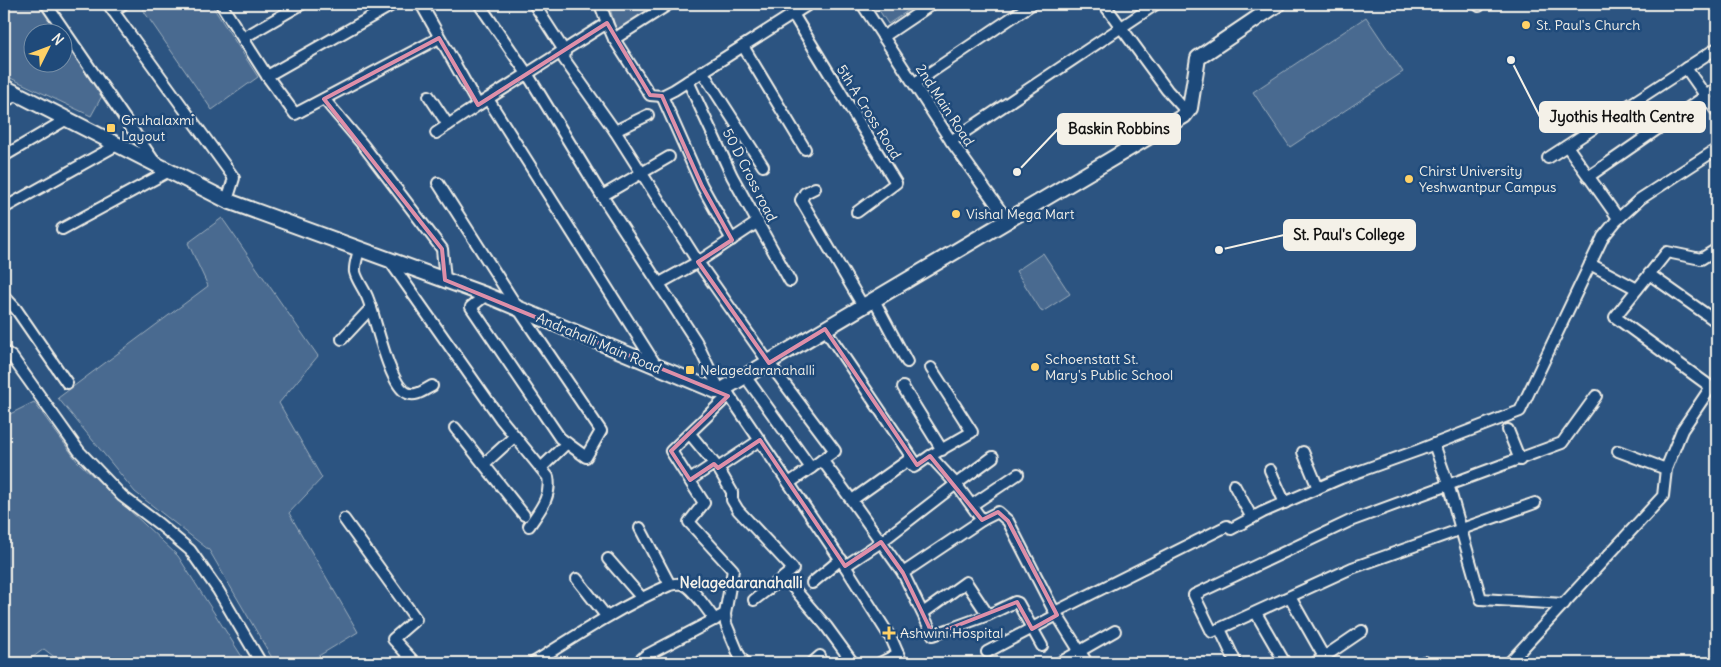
<svg xmlns="http://www.w3.org/2000/svg" width="1721" height="667" font-family="Delius,sans-serif">
	<style>
		.green { fill: #496b90; stroke: #9eaebc }
		.lines { fill: none; stroke-linecap: round; stroke-linejoin: round }
		.minor-casing { stroke: #f4f1e8; stroke-width: 14 }
		.secondary-casing { stroke: #f4f1e8; stroke-width: 18 }
		.minor { stroke: #1f4a7a; stroke-width: 10 }
		.secondary { stroke: #1f4a7a; stroke-width: 14 }
		.marked { fill: none; stroke: #de8fa9; stroke-width: 4; stroke-linejoin: round }
		.poi-dot { fill: #ffd166; stroke: #1f4a7a; stroke-width: 2 }
		.labels { text-anchor: middle; stroke-width: 5; stroke-linejoin: round; paint-order: stroke }
		.poi-label { font-size: 14px; fill: #f4f1e8; stroke: #1f4a7a; text-anchor: start }
		.street-label { font-size: 14px; fill: #f4f1e8; stroke: #1f4a7a }
		.neighbourhood-label { font-size: 15px; font-weight: bold; fill: #f4f1e8; stroke: #1f4a7a }
		.leader { fill: none; stroke: #f4f1e8; stroke-width: 2 }
		.callout-dot { fill: #f4f1e8; stroke: #1f4a7a; stroke-width: 2 }
		.callout { fill: #f4f1e8; stroke: #f4f1e8; stroke-width: 2 }
		.callout-label { font-size: 15px; text-anchor: middle; font-weight: bold; fill: #111 }
	</style>
	<rect width="100%" height="100%" fill="#2c5481"/>
	<filter id="ink" filterUnits="userSpaceOnUse"><feTurbulence type="fractalNoise" baseFrequency=".02" numOctaves="2"/><feDisplacementMap in="SourceGraphic" scale="10" xChannelSelector="R" yChannelSelector="G"/><feConvolveMatrix kernelMatrix="1 2 1 2 8 2 1 2 1" color-interpolation-filters="sRGB"/></filter>
	<g filter="url(#ink)">
		<g class="green">
			<polygon points="5,4 42,4 60,32 32,32 32,62 62,62 63,36 102,96 91,116 4,75 4,5"/>
			<polygon points="152,4 211,4 258,77 212,110 143,10"/>
			<polygon points="617,4 663,4 617,33 610,8"/>
			<polygon points="875,4 918,4 888,24"/>
			<polygon points="1366,17 1403,72 1290,147 1253,92"/>
			<polygon points="222,218 318,356 279,403 322,478 289,513 358,632 307,663 275,663 209,550 135,492 58,398 208,286 188,243"/>
			<polygon points="1043,253 1070,294 1042,312 1016,271"/>
			<polygon points="34,402 77,461 178,556 246,663 62,663 44,649 25,663 4,663 4,417"/>
		</g>
		<g class="lines">
			<g class="minor-casing">
				<g id="minor">
					<polyline points="46,4 156,164"/>
					<polyline points="108,4 234,178 229,194 224,199"/>
					<polyline points="221,4 267,76 295,114 439,38"/>
					<polyline points="421,4 478,105 607,23 614,39 650,95 662,96 674,90 809,4"/>
					<polyline points="479,4 528,75 602,196 696,341 720,391 729,395 845,566 892,640 902,663"/>
					<path d="M534,4L565,52L564,59L615,131L698,262L769,363L835,451L822,460C850,497 876,535 903,573L982,520L956,484L881,542L845,566"/>
					<polyline points="600,4 607,23"/>
					<polyline points="862,4 951,141 1008,221"/>
					<polyline points="1104,4 1167,90 1188,113"/>
					<polyline points="1478,4 1479,6"/>
					<polyline points="113,11 123,4"/>
					<polyline points="793,14 896,183 857,212"/>
					<polyline points="883,37 932,4"/>
					<polyline points="243,38 302,4"/>
					<polyline points="614,39 669,4"/>
					<polyline points="743,46 805,149"/>
					<polyline points="1686,68 1717,112"/>
					<polyline points="702,71 763,166"/>
					<polyline points="267,76 394,4"/>
					<polyline points="688,81 732,176 790,281"/>
					<polyline points="915,83 1032,4"/>
					<polyline points="429,96 448,125"/>
					<polyline points="662,96 702,186 732,240"/>
					<polyline points="324,99 363,145 442,249 445,280"/>
					<polyline points="488,99 657,367"/>
					<polyline points="4,102 18,94"/>
					<polyline points="615,131 648,115"/>
					<polyline points="436,133 478,105"/>
					<polyline points="951,141 1156,4"/>
					<polyline points="1567,146 1618,218"/>
					<polyline points="4,156 67,119"/>
					<polyline points="1548,158 1717,48"/>
					<polyline points="1588,177 1717,88"/>
					<polyline points="438,183 519,310 601,431 586,457 560,438 471,307 486,295"/>
					<polyline points="815,188 805,193 801,200 863,306"/>
					<polyline points="602,196 669,157"/>
					<polyline points="4,208 117,145"/>
					<polyline points="62,229 169,171"/>
					<path d="M359,249C358,256 354,265 355,272C357,281 365,290 368,299C376,319 389,385 407,393C416,397 424,390 432,386"/>
					<path d="M389,260L500,418L548,477C552,497 539,511 529,526"/>
					<polyline points="1590,264 1637,289"/>
					<polyline points="1649,274 1717,322"/>
					<polyline points="660,283 698,262 758,222"/>
					<polyline points="4,296 16,309 67,383"/>
					<polyline points="874,300 907,362"/>
					<polyline points="825,329 917,465"/>
					<polyline points="342,339 371,308"/>
					<polyline points="4,351 12,357 79,451 122,496 159,524 190,550 218,590 261,663"/>
					<polyline points="745,376 811,468 822,460"/>
					<polyline points="903,387 942,450"/>
					<polyline points="729,395 671,451 704,503 689,522 733,570 725,614 726,624 739,655 745,663"/>
					<polyline points="455,428 524,515"/>
					<polyline points="1508,430 1520,460"/>
					<polyline points="690,434 718,468 732,492 732,500 738,510 793,569 784,577 826,626 853,663"/>
					<polyline points="1434,444 1448,484 1481,599 1564,604"/>
					<polyline points="1618,451 1666,469"/>
					<polyline points="1303,452 1318,488"/>
					<polyline points="930,456 972,432 931,368"/>
					<polyline points="484,464 515,436"/>
					<polyline points="541,468 567,443"/>
					<polyline points="718,468 760,440"/>
					<polyline points="1270,470 1285,503"/>
					<polyline points="690,480 714,464"/>
					<polyline points="789,483 811,468"/>
					<polyline points="1234,485 1252,518"/>
					<polyline points="852,500 907,461 914,467 930,456 956,484 993,457"/>
					<polyline points="1535,503 1352,568 1212,632 1194,595 1350,521 1562,443 1596,396"/>
					<polyline points="972,505 1018,474"/>
					<polyline points="344,519 416,619 393,639 415,663"/>
					<polyline points="982,520 998,512 1008,521 1052,607 1087,663"/>
					<polyline points="608,559 641,597"/>
					<polyline points="903,573 933,635 988,615 966,582 923,613"/>
					<polyline points="577,579 606,616"/>
					<polyline points="812,583 841,559"/>
					<path d="M670,585C674,584 678,583 682,584C692,586 708,611 715,620"/>
					<polyline points="1290,597 1324,657"/>
					<polyline points="754,600 784,577"/>
					<polyline points="1055,612 1227,526 1231,529 1263,512 1341,478 1419,450 1520,411 1603,237 1616,221 1640,199 1717,149"/>
					<polyline points="1256,613 1285,663"/>
					<polyline points="988,615 1015,602 1018,603 1042,646"/>
					<polyline points="1220,629 1236,663"/>
					<polyline points="987,652 1057,615"/>
					<polyline points="1424,662 1425,663"/>
					<path d="M533,663C577,635 621,606 670,585L640,528"/>
					<polyline points="637,663 645,656 725,614"/>
					<polyline points="812,663 820,656"/>
					<polyline points="880,663 898,654"/>
					<polyline points="1059,663 1115,631"/>
					<polyline points="1315,663 1362,631"/>
					<polyline points="1509,663 1663,496 1666,469 1682,430 1711,387 1615,317 1667,252 1701,259 1717,249"/>
				</g>
			</g>
			<g class="secondary-casing">
				<polyline id="secondary" points="4,87 228,201 486,295 716,391 720,391 1184,116 1190,108 1198,58 1278,4"/>
			</g>
			<use href="#minor" class="minor"/>
			<use href="#secondary" class="secondary"/>
		</g>
	</g>
	<path class="marked" d="M607,23L650,95L662,96L702,186L732,240L698,262L769,363L825,329L917,465L930,456L982,520L998,512L1008,521L1057,615L1032,629L1017,602L933,635L903,573L881,542L845,566L760,440L718,468L714,464L690,480L671,451L728,396L445,280L442,249L324,99L439,38L478,105Z"/>
	<g class="poi-dot">
		<circle cx="1526" cy="25" r="5"/>
		<rect x="106" y="123" width="10" height="10" rx="2.5"/>
		<circle cx="1409" cy="179" r="5"/>
		<circle cx="956" cy="214" r="5"/>
		<circle cx="1035" cy="367" r="5"/>
		<rect x="685" y="365" width="10" height="10" rx="2.5"/>
		<path d="M886.5 625.5h5v5h5v5h-5v5h-5v-5h-5v-5h5z"/>
	</g>
	<g class="labels">
		<g class="poi-label">
			<text x="1536" y="30">St. Paul's Church</text>
			<text x="121" y="125">Gruhalaxmi<tspan x="121" dy="16">Layout</tspan></text>
			<text x="1419" y="176">Chirst University<tspan x="1419" dy="16">Yeshwantpur Campus</tspan></text>
			<text x="966" y="219">Vishal Mega Mart</text>
			<text x="1045" y="364">Schoenstatt St.<tspan x="1045" dy="16">Mary's Public School</tspan></text>
			<text x="700" y="375">Nelagedaranahalli</text>
			<text x="900" y="638">Ashwini Hospital</text>
		</g>
		<g class="street-label">
			<text transform="translate(945 105) rotate(57)" y="5">2nd Main Road</text>
			<text transform="translate(869 112) rotate(58)" y="5">5th A Cross Road</text>
			<text transform="translate(750 175) rotate(63)" y="5">50 D Cross road</text>
			<text transform="translate(599 343) rotate(23)" y="5">Andrahalli Main Road</text>
		</g>
		<g class="neighbourhood-label">
			<text x="741" y="588">Nelagedaranahalli</text>
		</g>
	</g>
	<path class="leader" d="M1511 60L1540 117M1017 172L1058 129M1219 250L1284 235"/>
	<g class="callout-dot">
		<circle cx="1511" cy="60" r="5"/>
		<circle cx="1017" cy="172" r="5"/>
		<circle cx="1219" cy="250" r="5"/>
	</g>
	<g class="callout">
		<rect x="1540" y="102" width="165" height="30" rx="5"/>
		<rect x="1058" y="114" width="122" height="30" rx="5"/>
		<rect x="1284" y="220" width="131" height="30" rx="5"/>
	</g>
	<g class="callout-label">
		<text x="1622" y="122">Jyothis Health Centre</text>
		<text x="1119" y="134">Baskin Robbins</text>
		<text x="1349" y="240">St. Paul's College</text>
	</g>
	<rect width="1721" height="667" fill="none" stroke="#1f4a7a" stroke-width="20"/>
	<rect x="10" y="10" width="1701" height="647" fill="none" stroke="#f4f1e8" stroke-width="2" filter="url(#ink)"/>
	<g transform="translate(48 48) rotate(48)"><circle r="24" fill="#1f4a7a" stroke="#748da6"/>
	<path d="M0-4L9 19L0 12L-9 19Z" fill="#ffd166"/>
	<text y="-8" font-size="14" font-weight="bold" text-anchor="middle" fill="#f4f1e8">N</text>
	</g>
</svg>
